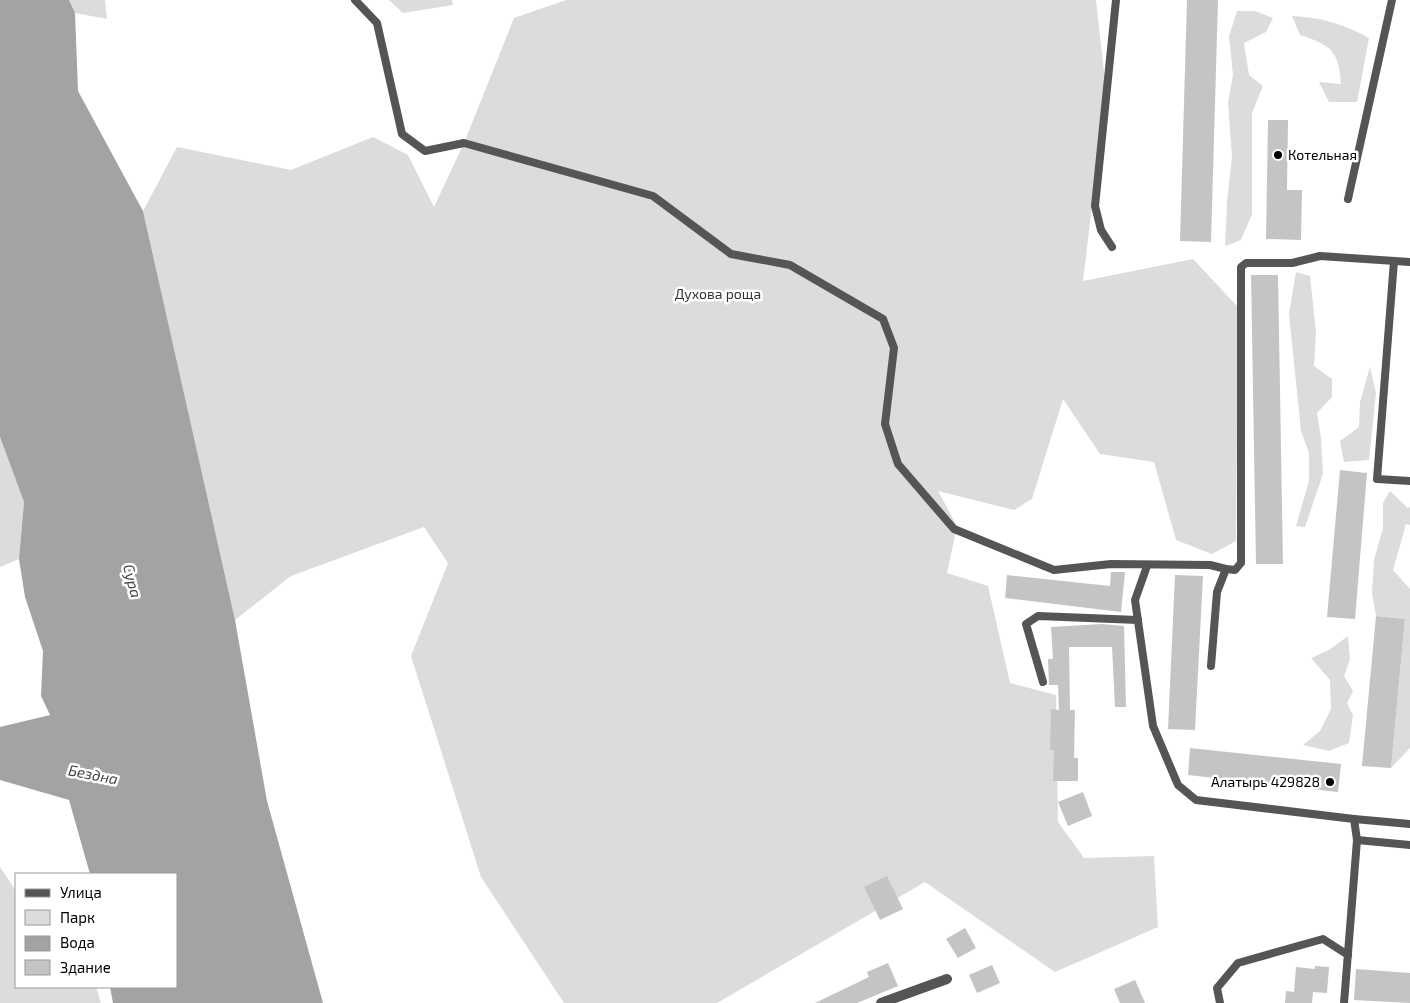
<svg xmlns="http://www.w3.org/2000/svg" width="1410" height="1003" font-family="'Exo 2',sans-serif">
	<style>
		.green { fill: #dcdcdc }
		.water { fill: #a3a3a3 }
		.building { fill: #c4c4c4 }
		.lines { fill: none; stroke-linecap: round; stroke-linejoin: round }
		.service { stroke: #555; stroke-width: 8 }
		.minor { stroke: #555; stroke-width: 10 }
		.poi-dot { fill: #000; stroke: #fff; stroke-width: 2 }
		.labels { text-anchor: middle; stroke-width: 5; stroke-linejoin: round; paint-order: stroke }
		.poi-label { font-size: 14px; fill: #000; stroke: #fff; text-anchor: start }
		.park-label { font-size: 14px; fill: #333; stroke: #fff }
		.water-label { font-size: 15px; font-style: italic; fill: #444; stroke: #fff }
	</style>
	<rect width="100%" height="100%" fill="#fff"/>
	<g class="green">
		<polygon points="69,0 105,0 107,19 75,13"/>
		<polygon points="389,0 452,0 453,5 403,13"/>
		<polygon points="566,0 1096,0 1106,89 1083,281 1193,259 1238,307 1236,541 1212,554 1176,540 1154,462 1100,454 1063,399 1032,499 1014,510 938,491 957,526 947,573 988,586 1010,683 1056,695 1058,822 1084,858 1154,856 1158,927 1055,972 925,882 717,1003 564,1003 481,877 411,656 448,563 424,527 291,576 235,620 143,211 177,147 291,170 373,137 408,155 434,207 464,143 514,18"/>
		<polygon points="1237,11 1255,11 1273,18 1266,32 1244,43 1249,75 1263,86 1252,113 1252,214 1241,240 1225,246 1227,202 1232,157 1228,103 1233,75 1229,36"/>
		<path d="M1292,16C1320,17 1344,24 1369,38L1357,102H1329L1319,82L1341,84C1339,50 1330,45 1300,35Z"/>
		<polygon points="1296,272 1310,276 1316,332 1314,366 1332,379 1332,397 1317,413 1321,438 1323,474 1305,527 1296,526 1309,481 1309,453 1301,431 1289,314"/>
		<polygon points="1370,367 1376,393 1369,460 1344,462 1340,441 1359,427 1360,402"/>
		<polygon points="0,437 24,502 19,559 0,567"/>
		<polygon points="1390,491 1408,508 1410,507 1410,525 1406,524 1393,570 1410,589 1410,748 1391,768 1405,619 1376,616 1372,593 1374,560 1383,528 1383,503"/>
		<polygon points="1348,636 1350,659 1344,676 1353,691 1347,703 1353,715 1349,743 1329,751 1303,745 1320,731 1331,709 1330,680 1311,658 1329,650"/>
		<polygon points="0,867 16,891 16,987 96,987 101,1003 0,1003"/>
	</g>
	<polygon class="water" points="0,0 69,0 75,13 78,91 143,211 235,620 267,801 323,1003 113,1003 110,987 176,987 176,874 90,874 69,800 0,780 0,727 50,715 41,696 43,651 25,597 19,559 24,502 0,437"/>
	<g class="building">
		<polygon points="1187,0 1218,0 1211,242 1180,241"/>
		<polygon points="1268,120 1288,120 1287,190 1302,190 1301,240 1266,239"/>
		<polygon points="1251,275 1278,275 1283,564 1256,564"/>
		<polygon points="1340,470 1367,473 1355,619 1327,617"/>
		<polygon points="1111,572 1125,572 1121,612 1005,598 1007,575 1110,586"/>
		<polygon points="1175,575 1203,576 1195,730 1168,729"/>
		<polygon points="1376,616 1405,619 1391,768 1362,766"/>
		<polygon points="1102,624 1124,626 1126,707 1115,707 1112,647 1069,647 1070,710 1075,710 1074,758 1078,758 1078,781 1053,781 1054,750 1050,750 1051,709 1059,710 1058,685 1049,685 1048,659 1053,659 1051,627"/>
		<polygon points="1190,748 1341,764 1338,792 1188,775"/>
		<polygon points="1083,792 1092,816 1068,826 1058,802"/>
		<polygon points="887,876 903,909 880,920 864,887"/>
		<polygon points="965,928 976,948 958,958 946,939"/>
		<polygon points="888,963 898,986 857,1003 815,1003 869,977 867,972"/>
		<polygon points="992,965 1000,983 977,993 969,975"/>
		<polygon points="1315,966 1329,967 1327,993 1313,992 1312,1003 1285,1003 1286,991 1294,992 1296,967 1315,969"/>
		<polygon points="1356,969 1410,973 1410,1003 1354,1000"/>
		<polygon points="1135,980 1145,1003 1120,1003 1114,989"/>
	</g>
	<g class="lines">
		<g class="service">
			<polyline points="355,0 377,23 402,134 425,151 464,143 653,196 731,254 790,265 883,319 894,348 885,424 898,464 954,529 1054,570 1111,564 1210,565 1226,569 1217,592 1211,666"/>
			<polyline points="1348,199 1392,0"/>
			<polyline points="1112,247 1101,230 1095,206 1116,0"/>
			<polyline points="1394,261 1377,479 1410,481"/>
			<polyline points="1147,566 1135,600 1153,726 1178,785 1196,800 1354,819 1357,840 1344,1003"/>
			<polyline points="1226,569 1235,570 1241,563 1241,267 1246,263 1292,263 1320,256 1410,262"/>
			<polyline points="1043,682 1026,624 1038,616 1138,620"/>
			<polyline points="1354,819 1410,824"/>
			<polyline points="1357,840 1410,845"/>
			<polyline points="1220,1003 1217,988 1238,963 1323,939 1348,955"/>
		</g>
		<polyline class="minor" points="881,1003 947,979"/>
	</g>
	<g class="poi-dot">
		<circle cx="1278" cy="155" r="5"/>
		<circle cx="1330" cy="782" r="5"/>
	</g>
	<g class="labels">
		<g class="poi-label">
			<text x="1288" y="160">Котельная</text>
			<text x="1320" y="787" text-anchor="end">Алатырь 429828</text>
		</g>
		<g class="park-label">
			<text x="718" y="299">Духова роща</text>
		</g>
		<g class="water-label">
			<text transform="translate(132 581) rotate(76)" y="5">Сура</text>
			<text transform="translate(93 775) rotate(11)" y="5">Бездна</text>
		</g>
	</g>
	<rect x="15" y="873" width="162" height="115" fill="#ffffff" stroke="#999999"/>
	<rect x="25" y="889" width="25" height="8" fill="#555555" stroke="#999999"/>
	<text x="60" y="898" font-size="15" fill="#000000">Улица</text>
	<rect x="25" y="910" width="25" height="15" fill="#dcdcdc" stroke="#999999"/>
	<text x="60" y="923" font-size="15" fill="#000000">Парк</text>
	<rect x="25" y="936" width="25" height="15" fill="#a3a3a3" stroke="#999999"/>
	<text x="60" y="948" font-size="15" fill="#000000">Вода</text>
	<rect x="25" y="960" width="25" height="15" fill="#c4c4c4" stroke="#999999"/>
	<text x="60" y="973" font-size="15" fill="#000000">Здание</text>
</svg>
